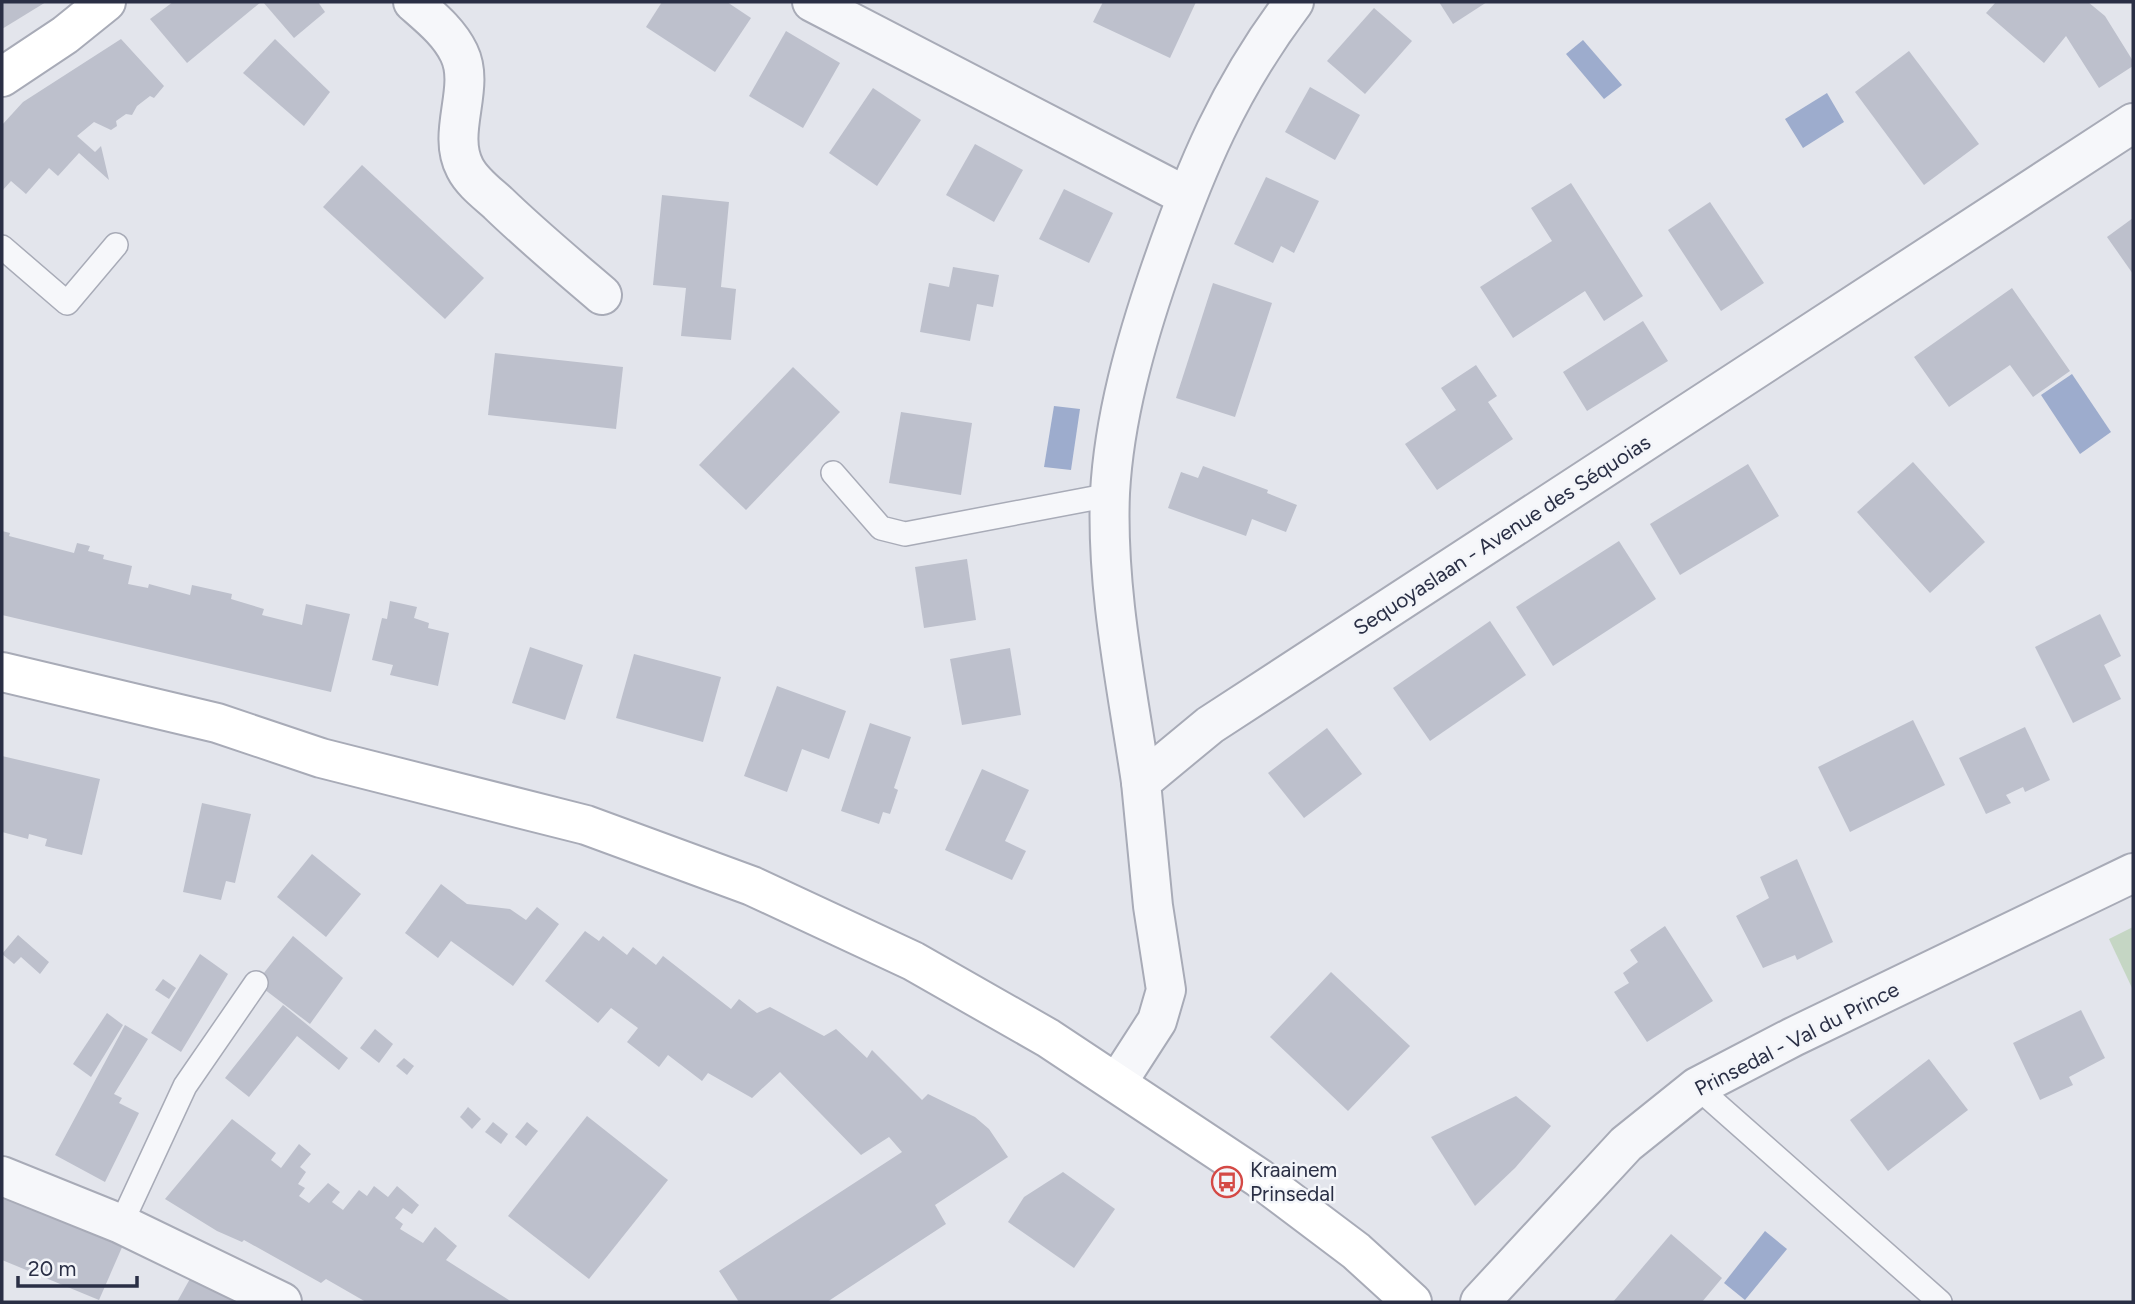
<svg xmlns="http://www.w3.org/2000/svg" width="2135" height="1304" font-family="Figtree,sans-serif">
	<style>
		.green { fill: #c5d6c4 }
		.water { fill: #9daccd }
		.building { fill: #bdc0cc }
		.lines { fill: none; stroke-linecap: round; stroke-linejoin: round }
		.lane-casing { stroke: #a8abb7; stroke-width: 26 }
		.street-casing { stroke: #a8abb7; stroke-width: 42 }
		.secondary-casing { stroke: #a8abb7; stroke-width: 42 }
		.lane { stroke: #f6f7fa; stroke-width: 23 }
		.street { stroke: #f6f7fa; stroke-width: 38 }
		.secondary { stroke: #fff; stroke-width: 38 }
		.labels { text-anchor: middle; stroke-width: 5; stroke-linejoin: round; paint-order: stroke }
		.street-label { font-size: 21px; fill: #2a2f45; stroke: #f3f5f9 }
		.poi-label { font-size: 21px; fill: #2a2f45; stroke: #f3f5f9; text-anchor: start }
	</style>
	<rect width="100%" height="100%" fill="#e3e5ec"/>
	<polygon class="green" points="2133,927 2133,990 2109,939"/>
	<g class="water">
		<polygon points="1583,40 1622,85 1604,99 1566,54"/>
		<polygon points="1827,93 1844,122 1803,148 1785,119"/>
		<polygon points="2072,374 2111,432 2080,454 2041,395"/>
		<polygon points="1054,406 1080,409 1071,470 1044,467"/>
		<polygon points="1765,1231 1787,1249 1745,1300 1724,1283"/>
	</g>
	<g class="building">
		<polygon points="2,2 46,2 2,29"/>
		<polygon points="173,2 261,2 187,63 150,19"/>
		<polygon points="263,2 318,2 325,12 294,38"/>
		<polygon points="662,2 727,2 751,18 715,72 646,27"/>
		<polygon points="1103,2 1196,2 1170,58 1093,22"/>
		<polygon points="1439,2 1487,2 1453,24"/>
		<polygon points="1996,2 2088,2 2105,16 2133,61 2133,66 2099,88 2066,36 2044,63 1986,13"/>
		<polygon points="1374,8 1412,41 1365,94 1327,61"/>
		<polygon points="786,31 840,63 803,128 749,96"/>
		<polygon points="121,39 164,86 154,98 150,96 137,106 132,115 126,114 116,121 117,126 111,130 94,122 77,136 95,152 101,146 109,180 79,153 58,176 49,168 26,194 11,181 2,191 2,125 23,102"/>
		<polygon points="275,39 330,92 304,126 243,73"/>
		<polygon points="1909,51 1979,144 1924,185 1855,92"/>
		<polygon points="1310,87 1360,115 1335,160 1285,132"/>
		<polygon points="873,88 921,120 877,186 829,153"/>
		<polygon points="975,144 1023,170 994,222 946,195"/>
		<polygon points="362,165 484,278 445,319 323,207"/>
		<polygon points="1266,177 1319,201 1294,253 1281,246 1273,263 1234,244"/>
		<polygon points="1571,183 1643,296 1604,321 1585,291 1513,338 1480,287 1552,241 1531,208"/>
		<polygon points="1064,189 1113,213 1089,263 1039,239"/>
		<polygon points="662,195 729,202 721,287 736,289 731,340 681,336 686,288 653,285"/>
		<polygon points="1710,202 1764,283 1721,311 1668,230"/>
		<polygon points="2133,218 2133,274 2107,237"/>
		<polygon points="953,267 999,275 993,307 977,304 970,341 920,332 929,283 949,287"/>
		<polygon points="1213,283 1272,303 1235,417 1176,398"/>
		<polygon points="2012,288 2070,371 2033,397 2010,365 1949,407 1914,357"/>
		<polygon points="1643,321 1668,361 1587,411 1563,372"/>
		<polygon points="495,353 623,367 616,429 488,415"/>
		<polygon points="1476,365 1497,396 1488,402 1513,439 1437,490 1405,444 1456,410 1441,388"/>
		<polygon points="793,367 840,412 746,510 699,465"/>
		<polygon points="901,412 972,423 961,495 889,483"/>
		<polygon points="1913,462 1985,542 1930,593 1857,512"/>
		<polygon points="1748,464 1779,516 1680,575 1650,524"/>
		<polygon points="1203,466 1268,490 1267,493 1297,505 1286,532 1252,519 1246,536 1168,508 1181,472 1198,478"/>
		<polygon points="2,531 10,533 9,536 74,553 77,543 90,546 88,551 104,555 103,559 132,566 128,584 148,588 149,584 190,595 192,585 232,594 231,599 264,609 262,615 302,625 306,604 350,614 331,692 2,615"/>
		<polygon points="1619,541 1656,599 1553,666 1516,607"/>
		<polygon points="967,559 976,620 924,628 915,567"/>
		<polygon points="390,601 417,607 414,618 429,623 428,628 449,633 438,686 390,675 393,665 372,660 382,618 387,619"/>
		<polygon points="2100,614 2121,656 2104,665 2121,699 2073,723 2035,647"/>
		<polygon points="1490,621 1526,675 1430,741 1393,688"/>
		<polygon points="530,647 583,665 565,720 512,703"/>
		<polygon points="1010,648 1021,715 962,725 950,659"/>
		<polygon points="634,654 721,677 703,742 616,718"/>
		<polygon points="777,686 846,711 829,759 802,749 787,792 744,776"/>
		<polygon points="1913,720 1945,785 1850,832 1818,767"/>
		<polygon points="870,723 911,737 894,788 898,790 890,814 883,812 879,824 841,811"/>
		<polygon points="2025,727 2050,780 2025,792 2023,787 2006,795 2011,803 1986,814 1959,758"/>
		<polygon points="1327,728 1362,774 1304,818 1268,773"/>
		<polygon points="2,756 100,779 82,855 45,846 47,839 29,834 28,839 2,832"/>
		<polygon points="982,769 1029,790 1005,841 1026,851 1012,880 945,850"/>
		<polygon points="202,803 251,814 235,883 226,881 221,900 183,892"/>
		<polygon points="312,854 361,894 326,937 277,897"/>
		<polygon points="1797,859 1833,942 1797,960 1795,955 1763,968 1736,916 1769,898 1760,877"/>
		<polygon points="441,884 467,904 510,909 526,920 537,907 559,924 513,986 451,941 438,958 405,933"/>
		<polygon points="1665,926 1713,1001 1647,1042 1614,992 1629,983 1623,973 1638,962 1630,950"/>
		<polygon points="585,931 599,941 603,936 627,955 633,947 656,965 663,956 731,1009 739,999 757,1013 770,1007 824,1036 836,1029 867,1058 872,1050 922,1100 928,1094 975,1117 989,1129 1008,1157 935,1205 946,1224 827,1302 739,1302 719,1271 902,1152 889,1137 861,1155 780,1072 752,1098 708,1073 702,1081 668,1055 659,1067 627,1042 638,1028 611,1008 598,1023 545,981"/>
		<polygon points="18,935 49,962 40,974 21,957 14,964 2,954"/>
		<polygon points="293,936 343,978 310,1024 256,983"/>
		<polygon points="200,954 228,974 181,1052 151,1033"/>
		<polygon points="1331,972 1410,1046 1348,1111 1270,1037"/>
		<polygon points="163,979 176,988 169,999 155,990"/>
		<polygon points="283,1005 348,1058 339,1070 297,1036 249,1097 225,1078"/>
		<polygon points="2081,1010 2105,1058 2069,1077 2073,1085 2040,1100 2013,1043"/>
		<polygon points="107,1013 123,1025 91,1077 73,1064"/>
		<polygon points="125,1025 148,1039 114,1094 122,1098 119,1103 139,1113 105,1182 55,1155"/>
		<polygon points="375,1029 393,1044 379,1063 360,1048"/>
		<polygon points="404,1058 414,1066 407,1075 396,1066"/>
		<polygon points="1929,1059 1968,1110 1888,1171 1850,1120"/>
		<polygon points="1516,1096 1551,1126 1515,1168 1475,1206 1431,1137"/>
		<polygon points="468,1107 481,1119 472,1129 460,1117"/>
		<polygon points="587,1116 668,1180 589,1279 508,1216"/>
		<polygon points="232,1119 276,1153 271,1160 281,1168 299,1144 311,1154 300,1167 306,1172 298,1184 305,1188 299,1196 309,1203 328,1183 340,1192 332,1202 343,1210 359,1190 367,1196 374,1186 388,1197 397,1186 419,1205 412,1214 403,1208 395,1218 403,1224 400,1229 423,1243 435,1227 457,1246 446,1260 512,1302 366,1302 326,1279 321,1283 244,1240 242,1242 217,1231 165,1199"/>
		<polygon points="493,1122 508,1134 501,1144 485,1132"/>
		<polygon points="527,1122 538,1131 526,1146 515,1137"/>
		<polygon points="1063,1172 1115,1209 1074,1268 1008,1222 1024,1197"/>
		<polygon points="2,1194 123,1245 99,1300 2,1260"/>
		<polygon points="1671,1234 1722,1278 1702,1302 1613,1302"/>
		<polygon points="191,1277 239,1302 177,1302"/>
	</g>
	<g class="lines">
		<g class="lane-casing">
			<g id="lane">
				<polyline points="2,247 67,303 116,245"/>
				<polyline points="833,473 881,528 905,534 1110,495"/>
				<polyline points="1697,1087 1940,1302"/>
				<polyline points="121,1224 185,1086 256,983"/>
			</g>
		</g>
		<g class="street-casing">
			<g id="street">
				<path d="M413,2C430,17 449,32 459,53C476,88 446,132 465,168C472,182 487,193 498,203C531,235 567,265 602,295"/>
				<polyline points="812,2 1186,196"/>
				<path d="M1141,782C1127,687 1106,589 1110,493C1114,418 1136,341 1160,271C1195,169 1229,88 1294,2"/>
				<polyline points="1117,1083 1157,1021 1166,990 1153,906 1141,782 1210,725 2133,123"/>
				<polyline points="2,1176 121,1224 282,1302"/>
				<polyline points="1480,1302 1626,1144 1697,1087 1793,1037 2133,873"/>
			</g>
		</g>
		<g class="secondary-casing">
			<g id="secondary">
				<polyline points="2,77 65,35 106,2"/>
				<polyline points="2,672 217,723 321,758 586,825 752,886 913,961 1048,1038 1259,1178 1356,1251 1412,1302"/>
			</g>
		</g>
		<use href="#lane" class="lane"/>
		<use href="#street" class="street"/>
		<use href="#secondary" class="secondary"/>
	</g>
	<defs>
		<g id="bus-ring" transform="scale(1.575)"><circle r="9.5" fill="#f3f5f9" stroke="#d44945" stroke-width="1.5"/><path d="M-5-6H5V4H4V6H2V4H-2V6H-4V4H-5ZM-3.5-4V0h7V-4ZM-3.5 1.2v1.5H-2V1.2ZM2 1.2v1.5H3.5V1.2Z" fill="#d44945"/></g>
	</defs>
	<g fill-rule="evenodd">
		<use href="#bus-ring" x="1227" y="1182"/>
	</g>
	<g class="labels">
		<g class="street-label">
			<text transform="translate(1502 535) rotate(-33)" y="7">Sequoyaslaan - Avenue des Séquoias</text>
			<text transform="translate(1797 1039) rotate(-27)" y="7">Prinsedal - Val du Prince</text>
		</g>
		<g class="poi-label">
			<text x="1250" y="1177">Kraainem<tspan x="1250" dy="24">Prinsedal</tspan></text>
		</g>
	</g>
	<rect width="2135" height="1304" fill="none" stroke="#2a2f45" stroke-width="7"/>
	<path d="M18 1276v10h119v-10" fill="none" stroke="#2a2f45" stroke-width="3.5"/>
	<text x="28" y="1276" font-size="21" fill="#2a2f45" stroke="#f3f5f9" stroke-width="5" paint-order="stroke">20 m</text>
</svg>
